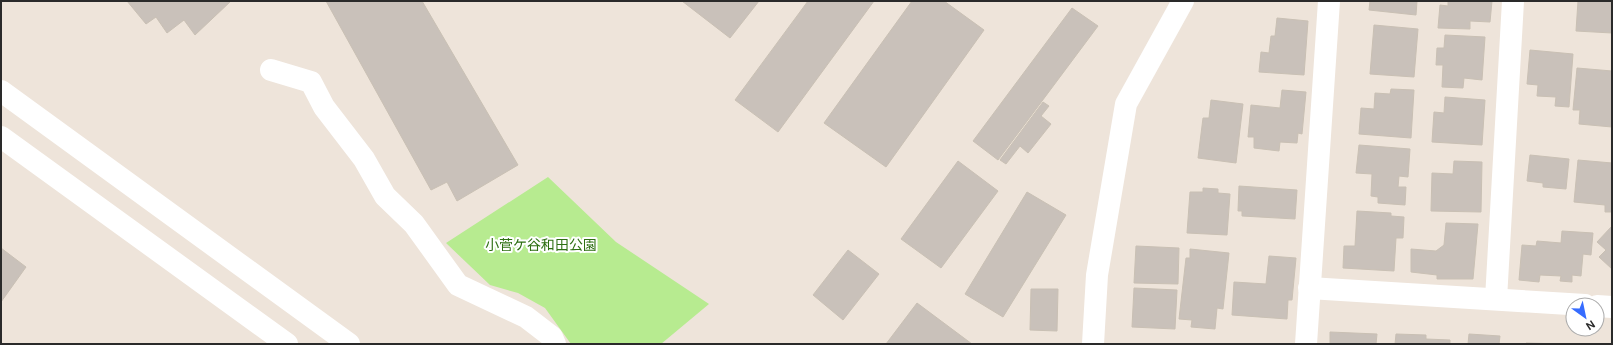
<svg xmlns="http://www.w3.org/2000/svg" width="1613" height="345" font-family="'DM Sans','Noto Sans JP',sans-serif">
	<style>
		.green { fill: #b7eb90 }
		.building { fill: #c9c1ba; stroke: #c9c0b4 }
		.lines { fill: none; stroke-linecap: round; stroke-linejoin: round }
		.minor { stroke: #fff; stroke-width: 22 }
		.labels { text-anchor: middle; stroke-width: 4; stroke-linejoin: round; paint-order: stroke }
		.park-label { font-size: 14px; fill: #2d6f12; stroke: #fff }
	</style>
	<rect width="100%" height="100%" fill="#eee4da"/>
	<polygon class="green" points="548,177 616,242 709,304 661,344 571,344 545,308 518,293 490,285 446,243"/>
	<g class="building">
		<polygon points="127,1 231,1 195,35 184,20 167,33 156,17 146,24"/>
		<polygon points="326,1 422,1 518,165 457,201 447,182 431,190"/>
		<polygon points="682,1 759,1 730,38"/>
		<polygon points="808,1 874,1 778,132 735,100"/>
		<polygon points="912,1 944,1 984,30 886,167 824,123"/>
		<polygon points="1370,1 1417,1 1416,15 1369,10"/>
		<polygon points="1448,1 1492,1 1490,22 1470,21 1470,29 1438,28 1440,5 1448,6"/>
		<polygon points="1578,1 1612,1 1612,33 1576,31"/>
		<polygon points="1072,8 1098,26 998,160 973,141"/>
		<polygon points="1277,18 1308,21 1304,75 1259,72 1261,52 1269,53 1271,36 1275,36"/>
		<polygon points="1374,25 1418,29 1414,77 1370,74"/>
		<polygon points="1445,35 1485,37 1482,80 1464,78 1463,88 1442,87 1443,65 1436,65 1437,48 1444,48"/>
		<polygon points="1530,50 1573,54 1569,107 1555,106 1556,97 1537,96 1538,85 1527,84"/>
		<polygon points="1577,68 1612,71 1612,127 1579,124 1580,110 1573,110"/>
		<polygon points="1391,89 1414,90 1411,138 1359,134 1361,108 1374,109 1375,93 1390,94"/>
		<polygon points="1282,90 1306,92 1302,134 1298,133 1297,143 1280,142 1279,151 1254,148 1254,137 1248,137 1251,105 1280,108"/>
		<polygon points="1445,97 1485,100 1482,145 1432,142 1434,112 1444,113"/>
		<polygon points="1211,100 1243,104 1236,163 1198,158 1203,118 1209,118"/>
		<polygon points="1043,102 1049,106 1041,116 1051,124 1028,153 1020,146 1006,164 1000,160"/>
		<polygon points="1359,145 1410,149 1408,177 1399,176 1398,187 1406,187 1405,205 1378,203 1378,197 1371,196 1372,174 1356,173"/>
		<polygon points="1530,155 1569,159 1566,189 1543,187 1543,183 1527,181"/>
		<polygon points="1578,160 1612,163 1612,212 1605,212 1605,205 1574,202"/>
		<polygon points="958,161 998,191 941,268 901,239"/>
		<polygon points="1454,161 1482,162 1481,212 1431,211 1432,173 1453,174"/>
		<polygon points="1239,186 1297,190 1295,219 1242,216 1242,211 1238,211"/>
		<polygon points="1203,188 1218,189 1218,193 1230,194 1227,235 1187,233 1190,192 1203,192"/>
		<polygon points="1027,192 1066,215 1003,317 965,294"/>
		<polygon points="1357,211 1391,213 1391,216 1404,217 1403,238 1396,238 1394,271 1343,268 1344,246 1355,246"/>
		<polygon points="1446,223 1478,224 1473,279 1437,279 1437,275 1411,272 1411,249 1436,251 1444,245"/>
		<polygon points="1612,226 1612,269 1599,257 1606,250 1597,242"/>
		<polygon points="1562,231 1593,233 1591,255 1583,254 1581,276 1572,275 1572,282 1560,281 1561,276 1540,275 1539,282 1519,280 1522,245 1536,246 1537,241 1561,243"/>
		<polygon points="1136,246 1179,248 1178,284 1134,283"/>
		<polygon points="1,248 26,267 1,302"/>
		<polygon points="1190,249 1229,253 1223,309 1217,308 1215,329 1191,327 1192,320 1179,319 1186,258 1190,258"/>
		<polygon points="848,250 879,274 843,320 813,295"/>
		<polygon points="1269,256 1296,258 1292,300 1288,300 1287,319 1232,315 1234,282 1266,284"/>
		<polygon points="1134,288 1177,290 1175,329 1132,327"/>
		<polygon points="1031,289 1058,289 1057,331 1030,330"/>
		<polygon points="917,303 972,344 886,344"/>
		<polygon points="1330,332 1377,334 1376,344 1330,344"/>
		<polygon points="1396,334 1426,335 1426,339 1450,340 1450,344 1395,344"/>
		<polygon points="1469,334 1500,336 1499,344 1501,344 1468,344"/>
		<polygon points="1526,343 1562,344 1526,344"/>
	</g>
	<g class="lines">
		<g class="minor">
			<polyline points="271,70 311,82 324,107 364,159 385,196 414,224 458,285 526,317 552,337 555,344"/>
			<polyline points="1,91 349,344"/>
			<polyline points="1,137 287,344"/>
			<polyline points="1309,288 1585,305"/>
			<polyline points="1496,299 1513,1"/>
			<polyline points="1597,306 1612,307"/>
			<polyline points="1093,344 1097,275 1126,104 1183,1"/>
			<polyline points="1306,344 1329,1"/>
		</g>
	</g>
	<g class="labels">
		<g class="park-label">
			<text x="541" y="250">小菅ケ谷和田公園</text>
		</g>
	</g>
	<rect width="1613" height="345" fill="none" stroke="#2a2a2a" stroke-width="4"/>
	<g transform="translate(1585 317) rotate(147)"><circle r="19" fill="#ffffff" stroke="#aaaaaa"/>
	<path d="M0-3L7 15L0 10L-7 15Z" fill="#366cff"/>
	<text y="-6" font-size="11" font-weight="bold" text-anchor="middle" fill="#2a2a2a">N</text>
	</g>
</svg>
